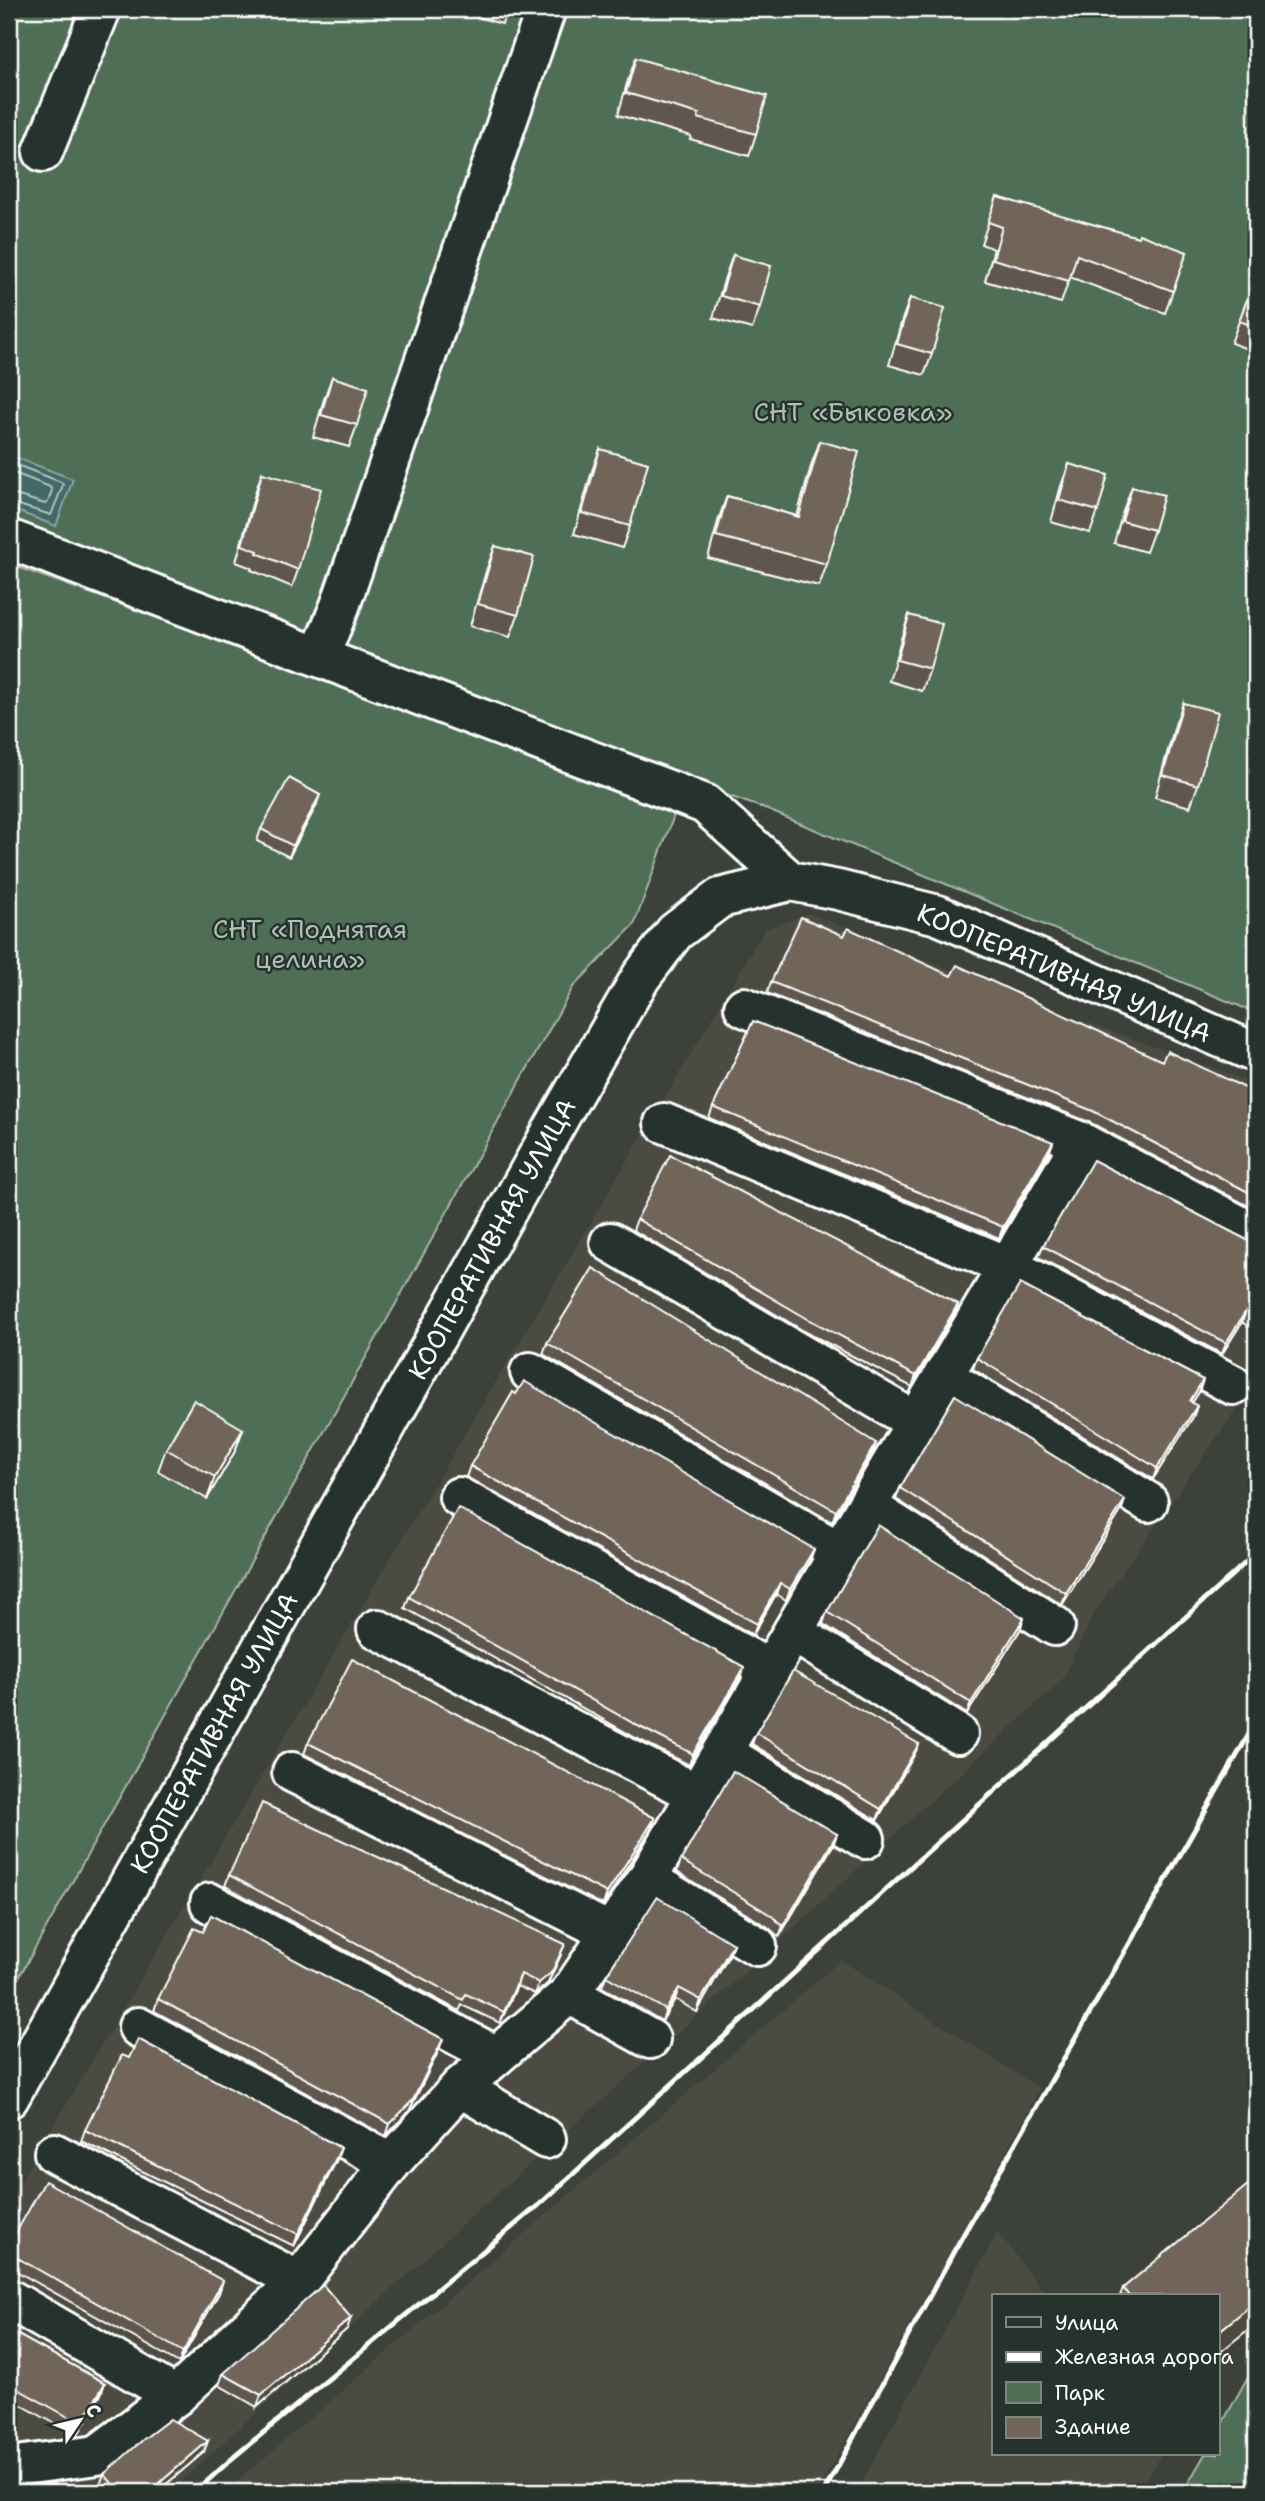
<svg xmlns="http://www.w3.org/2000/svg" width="1265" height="2501" font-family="'Shantell Sans',sans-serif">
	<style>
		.built { fill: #4b4c43 }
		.green { fill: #506e56; stroke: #a8b6aa; stroke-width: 2 }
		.water { fill: #436867; stroke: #8ea4a4; stroke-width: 2 }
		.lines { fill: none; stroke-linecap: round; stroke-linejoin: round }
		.shore { stroke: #b4c3c2; stroke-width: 2 }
		.minor-casing { stroke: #fff; stroke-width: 44 }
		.major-casing { stroke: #fff; stroke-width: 44 }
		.minor { stroke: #26332d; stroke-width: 38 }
		.major { stroke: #26332d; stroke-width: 38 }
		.rail { stroke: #fff; stroke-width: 5 }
		.wall { fill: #5f574d; stroke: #fff; stroke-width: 2 }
		.shaded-wall { fill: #4e473e; stroke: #fff; stroke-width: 2 }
		.building { fill: #6f6559; stroke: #fff; stroke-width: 2 }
		.labels { text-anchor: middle; stroke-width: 5; stroke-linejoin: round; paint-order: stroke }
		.park-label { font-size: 26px; fill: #b0beb3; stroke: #26332d }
		.street-label { font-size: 26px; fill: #fff; stroke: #26332d }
	</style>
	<rect width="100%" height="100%" fill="#3c423a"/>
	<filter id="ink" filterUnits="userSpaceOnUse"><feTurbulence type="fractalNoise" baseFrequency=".0143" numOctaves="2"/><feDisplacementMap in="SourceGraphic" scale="14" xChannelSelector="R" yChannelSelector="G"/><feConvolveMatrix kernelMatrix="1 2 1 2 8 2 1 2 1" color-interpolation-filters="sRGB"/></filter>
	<g filter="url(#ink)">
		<g class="built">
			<polygon points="809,913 1020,998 1256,1084 1256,1381 1096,1610 1062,1680 746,1972 472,2216 169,2492 65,2492 9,2458 9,2201 765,929"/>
			<polygon points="841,1960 1040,2089 817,2492 225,2492"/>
			<polygon points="998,2232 1046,2296 994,2296 994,2454 1161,2454 1139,2492 857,2492"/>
		</g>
		<g class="green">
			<polygon points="9,9 1256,9 1256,1013 763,808 9,543"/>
			<polygon points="9,564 156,617 674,815 634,925 573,987 9,1995"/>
			<polygon points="1256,2369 1256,2492 1183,2492 1205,2454 1218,2454 1218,2431 1246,2380"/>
		</g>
		<polygon class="water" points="9,455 73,479 56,526 9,508"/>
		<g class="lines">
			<g class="shore">
				<polyline points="9,462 61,482 63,485 51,515 9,502"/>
				<polyline points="9,471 50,487 52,490 48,502 45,504 9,493"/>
			</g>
			<g class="minor-casing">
				<g id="minor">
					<polyline points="43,152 101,9"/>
					<polyline points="9,539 705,804 790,881"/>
					<polyline points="319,657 340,606 546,9"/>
					<polyline points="664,1123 1008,1266 1233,1385"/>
					<polyline points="1081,1142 1256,1234"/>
					<polyline points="610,1242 916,1422"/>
					<polyline points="530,1372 840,1552"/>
					<polyline points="943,1376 1148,1502"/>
					<polyline points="459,1497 770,1670"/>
					<polyline points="867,1506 1055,1626"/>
					<polyline points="377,1629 697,1794"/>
					<polyline points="793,1632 958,1734"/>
					<polyline points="722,1752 865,1839"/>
					<polyline points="292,1772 611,1933"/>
					<polyline points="647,1879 757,1946"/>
					<polyline points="210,1903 496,2056"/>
					<polyline points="569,1994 650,2039"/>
					<polyline points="138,2027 391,2163"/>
					<polyline points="460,2087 546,2139"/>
					<polyline points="54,2153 299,2281"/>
					<polyline points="9,2299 176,2396"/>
					<polyline points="9,2467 97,2455 176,2396 299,2281 391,2163 460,2087 569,1994 647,1879 1081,1142 744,1007"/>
				</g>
			</g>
			<g class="major-casing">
				<polyline id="major" points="9,2098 562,1113 641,977 675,932 720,898 790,881 838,890 938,915 1256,1053"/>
			</g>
			<use href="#minor" class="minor"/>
			<use href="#major" class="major"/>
			<g class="rail">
				<polyline points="195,2492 235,2456 539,2205 1256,1553"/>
				<polyline points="824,2492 954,2251 1256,1722"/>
			</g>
		</g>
		<g class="wall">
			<polygon points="449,9 508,9 502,24"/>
			<polygon points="636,58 756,134 749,156 690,139 691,136 618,115 628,80"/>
			<polygon points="997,197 1187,252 1165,313 1070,277 1061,303 985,281 994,249 981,244"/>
			<polygon points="733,255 760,307 752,329 713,318 725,277"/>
			<polygon points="1253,284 1256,285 1256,352 1231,343"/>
			<polygon points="910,298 932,354 924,375 889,365 902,320"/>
			<polygon points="332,377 357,425 349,447 313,437 324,399"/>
			<polygon points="820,441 827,564 819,586 708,558 719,518 727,496 797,516 812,463"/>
			<polygon points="600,449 630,526 622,548 574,534 592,471"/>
			<polygon points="1069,464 1098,511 1090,533 1051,522 1061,486"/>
			<polygon points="262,473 298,570 292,587 251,570 252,568 236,562 256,490"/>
			<polygon points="1132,487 1154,530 1146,552 1114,543 1124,508"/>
			<polygon points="495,546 518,615 510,637 470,626 487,568"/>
			<polygon points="909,615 930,669 922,691 889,681 902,636"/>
			<polygon points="1183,703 1198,785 1190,807 1155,797 1175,725"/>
			<polygon points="316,806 289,857 257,841 261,829"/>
			<polygon points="844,936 951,976 1162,1061 1256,1093 1256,1210 1089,1122 767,993 771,982"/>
			<polygon points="713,1107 1053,1142 1049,1153 999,1238 709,1118"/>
			<polygon points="637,1219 958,1304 954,1315 912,1387 804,1331 633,1230"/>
			<polygon points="1251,1242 1256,1244 1256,1332 1242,1322 1222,1354 1038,1257 1043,1246"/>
			<polygon points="547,1343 872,1454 832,1522 543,1354"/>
			<polygon points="977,1358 1199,1392 1192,1403 1197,1406 1193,1417 1153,1479 973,1369"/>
			<polygon points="243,1429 235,1451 207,1499 158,1471 166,1449"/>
			<polygon points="470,1466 814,1549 810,1560 786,1600 776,1594 753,1635 466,1477"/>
			<polygon points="900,1488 1125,1500 1121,1511 1062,1605 896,1499"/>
			<polygon points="409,1597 744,1667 740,1678 689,1765 636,1738 405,1608"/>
			<polygon points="827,1612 1020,1630 967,1714 823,1624"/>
			<polygon points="756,1733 919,1744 914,1755 877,1820 752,1744"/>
			<polygon points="308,1743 655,1818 651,1829 603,1905 304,1754"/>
			<polygon points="837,1834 833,1845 779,1937 768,1927 677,1872 681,1860"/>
			<polygon points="229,1875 561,1955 548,1983 535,1994 517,1986 500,2023 462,2005 459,2011 225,1886"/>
			<polygon points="733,1944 729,1955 697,2012 675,1999 662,2021 602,1987 606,1976"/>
			<polygon points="158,1999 439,2050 409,2111 386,2136 154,2011"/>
			<polygon points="85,2130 337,2159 294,2246 81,2141"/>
			<polygon points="9,2245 219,2293 179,2363 9,2267"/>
			<polygon points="1123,2288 1218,2296 1120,2296"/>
			<polygon points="347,2329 257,2407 219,2385 223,2374"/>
			<polygon points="9,2330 101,2394 77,2436 9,2398"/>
			<polygon points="204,2452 157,2492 107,2492 100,2485 104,2474"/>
		</g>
		<g class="shaded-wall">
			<polygon points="320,795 316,806 289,857 293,846"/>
			<polygon points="1053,1142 1049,1153 999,1238 1003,1227"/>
			<polygon points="958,1304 954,1315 912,1387 916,1376"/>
			<polygon points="1246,1311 1242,1322 1222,1354 1226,1343"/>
			<polygon points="1203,1380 1199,1392 1186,1412 1190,1401"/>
			<polygon points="1197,1406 1193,1417 1153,1479 1157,1468"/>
			<polygon points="243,1429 235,1451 207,1499 215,1477"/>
			<polygon points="876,1443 872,1454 832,1522 836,1511"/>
			<polygon points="1125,1500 1121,1511 1062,1605 1066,1593"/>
			<polygon points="814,1549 810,1560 786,1600 790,1589"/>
			<polygon points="780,1583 776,1594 753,1635 757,1624"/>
			<polygon points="1024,1618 1020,1630 967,1714 971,1703"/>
			<polygon points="744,1667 740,1678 689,1765 693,1754"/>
			<polygon points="919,1744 914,1755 877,1820 881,1809"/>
			<polygon points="655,1818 651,1829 603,1905 607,1893"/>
			<polygon points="837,1834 833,1845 779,1937 783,1926"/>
			<polygon points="565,1944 548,1983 535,1994 539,1983"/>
			<polygon points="733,1944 729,1955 697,2012 701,2000"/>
			<polygon points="521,1974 517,1986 500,2023 504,2012"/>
			<polygon points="679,1988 675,1999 662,2021 666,2010"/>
			<polygon points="443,2039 439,2050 409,2111 386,2136 390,2124"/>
			<polygon points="341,2148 337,2159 294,2246 298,2234"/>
			<polygon points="223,2281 219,2293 179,2363 183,2352"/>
			<polygon points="1256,2301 1256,2323 1218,2354 1218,2332"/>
			<polygon points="351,2318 347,2329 257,2407 261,2395"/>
			<polygon points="105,2383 101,2394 77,2436 81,2424"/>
			<polygon points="208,2441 204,2452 157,2492 149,2492"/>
		</g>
		<g class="building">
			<polygon points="636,58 767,96 756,134 698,118 699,114 626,93"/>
			<polygon points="997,197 1138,237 1139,234 1187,252 1173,291 1077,255 1069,281 993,259 1002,227 988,222"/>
			<polygon points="733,255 771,266 760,307 721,296"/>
			<polygon points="1253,284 1256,285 1256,327 1239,321"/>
			<polygon points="910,298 945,308 932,354 897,344"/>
			<polygon points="332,377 368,388 357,425 321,415"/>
			<polygon points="820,441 859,452 827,564 716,536 727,496 799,517"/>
			<polygon points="600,449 648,463 630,526 582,513"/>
			<polygon points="1069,464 1108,475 1098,511 1059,500"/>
			<polygon points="262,473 321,489 298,570 257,553 258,551 242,545"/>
			<polygon points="1132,487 1164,495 1154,530 1122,521"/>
			<polygon points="495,546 534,557 518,615 478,604"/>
			<polygon points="909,615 942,624 930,669 897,660"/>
			<polygon points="1183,703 1218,712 1198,785 1163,775"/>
			<polygon points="289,778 320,795 293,846 261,829"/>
			<polygon points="801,917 844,936 848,928 951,976 957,965 1162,1061 1167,1051 1256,1093 1256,1196 1093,1111 771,982"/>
			<polygon points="753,1021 1053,1142 1003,1227 713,1107"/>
			<polygon points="670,1155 958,1304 916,1376 808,1319 637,1219"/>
			<polygon points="1093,1160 1251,1242 1256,1244 1256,1318 1246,1311 1226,1343 1043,1246"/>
			<polygon points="593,1268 876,1443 836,1511 547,1343"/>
			<polygon points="1020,1284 1203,1380 1190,1401 1197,1406 1157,1468 977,1358"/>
			<polygon points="524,1381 814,1549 790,1589 780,1583 757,1624 470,1466 513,1392 516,1394"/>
			<polygon points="955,1395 1125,1500 1066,1593 900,1488"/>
			<polygon points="194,1400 243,1429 215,1477 166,1449"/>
			<polygon points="458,1508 744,1667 693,1754 640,1727 409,1597"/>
			<polygon points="878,1525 1024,1618 971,1703 827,1612"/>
			<polygon points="352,1659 655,1818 607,1893 308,1743"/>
			<polygon points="793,1671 919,1744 881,1809 756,1733"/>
			<polygon points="733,1771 837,1834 783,1926 772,1916 681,1860"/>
			<polygon points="262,1803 565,1944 552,1972 539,1983 521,1974 504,2012 466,1994 463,2000 229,1875"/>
			<polygon points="657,1897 733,1944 701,2000 679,1988 666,2010 606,1976"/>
			<polygon points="211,1915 443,2039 413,2100 390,2124 158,1999 194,1928 203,1932"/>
			<polygon points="138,2039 341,2148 298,2234 85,2130 122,2055 129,2058"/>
			<polygon points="1256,2178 1256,2301 1218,2332 1218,2296 1129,2296 1123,2288"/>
			<polygon points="45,2181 223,2281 183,2352 9,2253 9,2245"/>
			<polygon points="323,2285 351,2318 261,2395 223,2374"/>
			<polygon points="9,2330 105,2383 81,2424 9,2384"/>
			<polygon points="170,2419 208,2441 149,2492 120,2492 104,2474 145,2438"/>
		</g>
	</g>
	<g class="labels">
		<g class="park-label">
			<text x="853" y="421">СНТ «Быковка»</text>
			<text x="310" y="938">СНТ «Поднятая<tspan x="310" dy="30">целина»</tspan></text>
		</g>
		<g class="street-label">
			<text transform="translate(1064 973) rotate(23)" y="9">КООПЕРАТИВНАЯ УЛИЦА</text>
			<text transform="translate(492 1239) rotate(-61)" y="9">КООПЕРАТИВНАЯ УЛИЦА</text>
			<text transform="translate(214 1733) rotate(-61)" y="9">КООПЕРАТИВНАЯ УЛИЦА</text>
		</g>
	</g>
	<rect width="1265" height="2501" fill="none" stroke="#26332d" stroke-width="35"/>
	<rect x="18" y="18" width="1230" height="2466" fill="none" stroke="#fff" stroke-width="2.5" filter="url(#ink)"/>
	<rect x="992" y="2294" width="228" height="161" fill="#26332d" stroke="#7d8581" stroke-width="2"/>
	<rect x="1006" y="2317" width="35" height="10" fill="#26332d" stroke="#7d8581" stroke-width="2"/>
	<text x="1055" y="2330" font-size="21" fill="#ffffff">Улица</text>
	<rect x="1006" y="2352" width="35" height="10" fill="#ffffff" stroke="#7d8581" stroke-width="2"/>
	<text x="1055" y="2364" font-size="21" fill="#ffffff">Железная дорога</text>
	<rect x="1006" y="2382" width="35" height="21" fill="#506e56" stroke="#7d8581" stroke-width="2"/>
	<text x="1055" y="2400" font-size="21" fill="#ffffff">Парк</text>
	<rect x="1006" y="2417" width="35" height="21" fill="#6f6559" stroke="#7d8581" stroke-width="2"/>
	<text x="1055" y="2434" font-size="21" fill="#ffffff">Здание</text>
	<g transform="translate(80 2420) rotate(55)" stroke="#26332d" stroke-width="5" paint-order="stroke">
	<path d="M0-5L12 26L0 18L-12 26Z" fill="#ffffff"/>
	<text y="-10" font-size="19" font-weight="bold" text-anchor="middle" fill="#ffffff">С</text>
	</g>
</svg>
